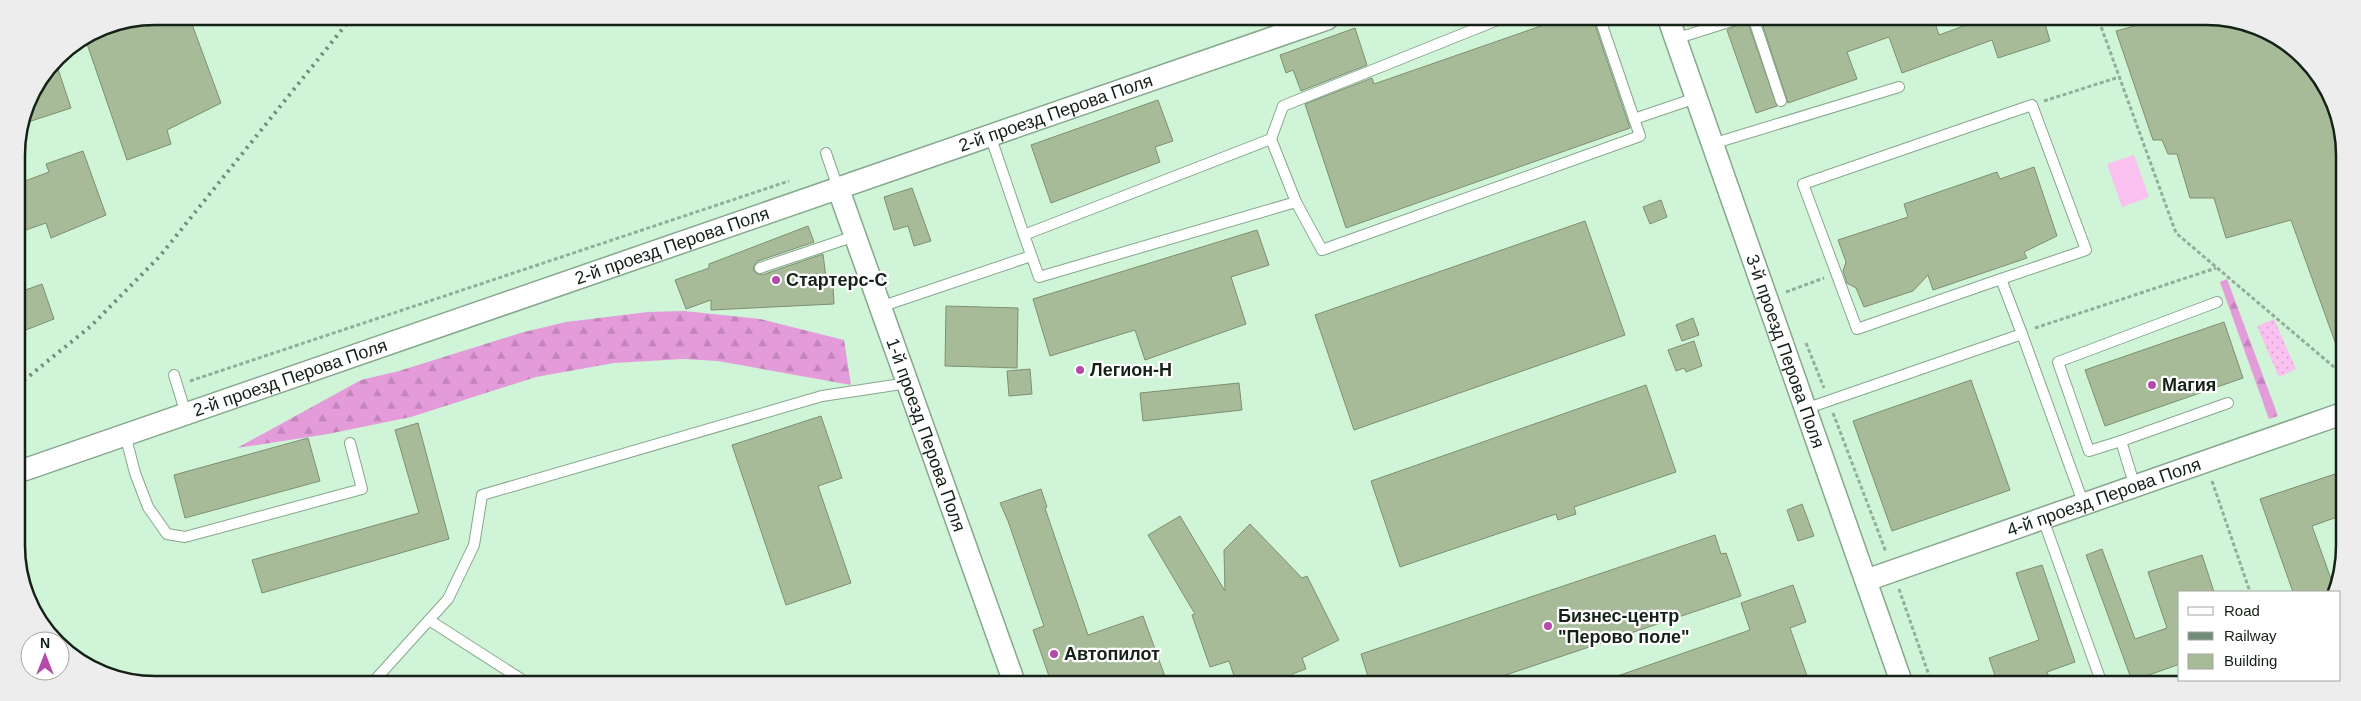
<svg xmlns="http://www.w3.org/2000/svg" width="2361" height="701" font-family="Helvetica,sans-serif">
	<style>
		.green { fill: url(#green-dots) }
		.forest { fill: url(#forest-firs) }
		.pitch { fill: #f9c0f0 }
		.building { fill: #a8bb99; stroke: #7d906f }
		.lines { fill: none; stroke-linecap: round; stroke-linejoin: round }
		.service-casing { stroke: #86a78d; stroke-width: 12 }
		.minor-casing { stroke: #86a78d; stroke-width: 24 }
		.path { stroke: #92ae98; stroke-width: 3; stroke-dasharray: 4 2.5; stroke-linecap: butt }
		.service { stroke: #fff; stroke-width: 10 }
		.minor { stroke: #fff; stroke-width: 21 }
		.rail { stroke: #738c78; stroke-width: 4; stroke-dasharray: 2.5 5; stroke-linecap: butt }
		.poi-dot { fill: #b54aaa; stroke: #fff; stroke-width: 2 }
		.labels { text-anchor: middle; stroke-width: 4.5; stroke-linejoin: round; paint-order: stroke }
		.street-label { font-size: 18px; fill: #142117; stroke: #fff }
		.poi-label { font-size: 18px; font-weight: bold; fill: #142117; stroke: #fff; text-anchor: start }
		.rim { fill: none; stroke: #142117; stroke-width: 2.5 }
	</style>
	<defs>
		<pattern id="green-dots" width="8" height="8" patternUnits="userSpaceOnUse" patternTransform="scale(1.25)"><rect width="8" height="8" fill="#f9c0f0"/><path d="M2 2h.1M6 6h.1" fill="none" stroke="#d5a5cd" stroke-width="1.8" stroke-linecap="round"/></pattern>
		<pattern id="forest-firs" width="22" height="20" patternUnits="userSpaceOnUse" patternTransform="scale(1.25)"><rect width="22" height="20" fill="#e39bd9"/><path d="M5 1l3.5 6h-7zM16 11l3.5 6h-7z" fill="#c285ba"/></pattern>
	</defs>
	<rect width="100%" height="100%" fill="#d0f4d8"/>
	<polygon class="green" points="2274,319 2296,369 2279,377 2257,326"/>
	<g class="forest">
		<polygon points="2227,279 2278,416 2269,419 2220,282"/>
		<polygon points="684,311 760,319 844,340 851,385 718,361 683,359 614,363 536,377 411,417 328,434 237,448 361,380 399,371 524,332 566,322 648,312"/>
	</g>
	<polygon class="pitch" points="2134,155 2149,197 2122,207 2107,164"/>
	<g class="building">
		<polygon points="155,16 189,16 221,103 167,130 171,144 127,160 85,38 102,27"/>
		<polygon points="1561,19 1593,19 1630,128 1346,228 1305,104 1372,78 1374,84"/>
		<polygon points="1747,20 1777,106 1756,113 1727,30"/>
		<polygon points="1761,20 1934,20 1939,35 1980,20 2044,20 2050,41 1998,58 1992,40 1902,73 1889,37 1847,52 1857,79 1788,103"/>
		<polygon points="2153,21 2241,21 2304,57 2342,128 2341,353 2339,353 2291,220 2226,238 2214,198 2190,198 2177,154 2168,154 2162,140 2153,140 2116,31"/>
		<polygon points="1355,28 1367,65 1301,91 1293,70 1286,73 1280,55"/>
		<polygon points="55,60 71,108 22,124 27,102"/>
		<polygon points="1158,100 1173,141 1155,147 1160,162 1051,203 1031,145"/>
		<polygon points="83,151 106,215 51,238 46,223 17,233 17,184 49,172 46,164"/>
		<polygon points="2034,167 2057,236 2024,252 2027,258 1933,290 1928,275 1913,291 1864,307 1856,288 1847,283 1843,271 1846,262 1838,240 1908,217 1904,204 1997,172 2000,179"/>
		<polygon points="912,188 931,241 914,246 908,226 894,230 884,197"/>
		<polygon points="1661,200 1667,217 1650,224 1643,207"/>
		<polygon points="1585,221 1625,335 1354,430 1315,315"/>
		<polygon points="808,226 814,242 758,261 755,264 753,270 756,273 762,275 823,254 827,286 833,286 834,304 711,310 711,300 686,309 675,280 709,268 709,264"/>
		<polygon points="1257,230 1269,265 1231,277 1246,324 1145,360 1135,330 1050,356 1033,299"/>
		<polygon points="42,284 54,319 18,333 17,293"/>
		<polygon points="946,306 1018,308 1017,368 945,366"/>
		<polygon points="1693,318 1699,335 1682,341 1676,325"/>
		<polygon points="2224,322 2243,378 2105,426 2085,370"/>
		<polygon points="1694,341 1702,366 1686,372 1684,368 1676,371 1668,350"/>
		<polygon points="1030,369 1032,394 1009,396 1007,371"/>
		<polygon points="1971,380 2010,490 1892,531 1853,421"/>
		<polygon points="1239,383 1242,410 1143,421 1140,393"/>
		<polygon points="1646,385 1676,472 1574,507 1576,514 1558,520 1556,514 1400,567 1371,481"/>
		<polygon points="821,416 842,478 818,486 851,583 786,605 732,445"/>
		<polygon points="418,423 449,539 262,593 252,560 419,513 395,430"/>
		<polygon points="308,438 320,481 185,518 174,475"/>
		<polygon points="2341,472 2340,516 2312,526 2335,590 2333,592 2293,592 2260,499"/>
		<polygon points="1041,489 1047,507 1045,508 1088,635 1143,616 1167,682 1051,682 1033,630 1044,626 1008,521 1000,503"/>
		<polygon points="1802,504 1814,536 1798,541 1787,510"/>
		<polygon points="1180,516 1225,591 1224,550 1250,524 1302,578 1307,576 1339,640 1302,658 1306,669 1292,674 1295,683 1236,682 1229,661 1210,667 1192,615 1195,614 1148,535"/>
		<polygon points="1715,535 1721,554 1726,553 1741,596 1482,683 1370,683 1361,654"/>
		<polygon points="2102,549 2135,639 2167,628 2148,572 2202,555 2214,592 2180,592 2180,664 2132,681 2086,555"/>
		<polygon points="2042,565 2075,662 2047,672 2052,684 1998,684 1989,658 2039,640 2016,573"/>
		<polygon points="1793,585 1806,622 1790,628 1810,684 1603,683 1603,681 1750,630 1741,603"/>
	</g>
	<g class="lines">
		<g class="service-casing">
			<g id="service">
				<polyline points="1754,20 1781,101"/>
				<polyline points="1675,39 1735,20"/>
				<polyline points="1634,119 1696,98"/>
				<polyline points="990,135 1024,235 1271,139 1296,202 1039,277 1024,235"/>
				<polyline points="1271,139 1283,106 1500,19"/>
				<polyline points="1712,144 1899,87"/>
				<polyline points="826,153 838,188"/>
				<polyline points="1296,202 1322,250 1640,136 1600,19"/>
				<polyline points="760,268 855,236"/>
				<polyline points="2001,279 1857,329 1803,184 2032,105 2086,250 2001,279 2022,334"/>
				<polyline points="880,307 1031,256"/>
				<polyline points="174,375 186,414"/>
				<polyline points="1805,409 2022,334 2084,505"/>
				<polyline points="125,434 135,473 148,507 167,534 185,537 362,489 350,443"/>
				<polyline points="2121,441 2089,451 2058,362 2217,302"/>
				<polyline points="2135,487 2121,441 2228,403"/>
				<polyline points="2043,519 2102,684"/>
				<polyline points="429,620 524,681"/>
				<polyline points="374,681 448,599 474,545 482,495 822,396 908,383"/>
			</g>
		</g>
		<g class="minor-casing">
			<g id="minor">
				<path id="s1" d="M1669,20L1902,684"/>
				<path id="s2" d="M838,188L1014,682"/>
				<path id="s3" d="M18,472L1327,19"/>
				<path id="s4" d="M1867,580L2341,414"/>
			</g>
		</g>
		<g class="path">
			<polyline points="2099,21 2176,233 2341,373"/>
			<polyline points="2044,101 2119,77"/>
			<polyline points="1786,292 1824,278"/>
			<polyline points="2035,328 2216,268"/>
			<polyline points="1806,343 1824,388"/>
			<polyline points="190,381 789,181"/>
			<polyline points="1833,413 1886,552"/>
			<polyline points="2212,481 2250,592"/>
			<polyline points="1899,589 1932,684"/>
		</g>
		<use href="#service" class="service"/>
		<use href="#minor" class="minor"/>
		<polyline class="rail" points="18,385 91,326 160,256 352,17"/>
	</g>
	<g class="poi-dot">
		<circle cx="776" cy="280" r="5"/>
		<circle cx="1080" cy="370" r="5"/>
		<circle cx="2152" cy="385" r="5"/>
		<circle cx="1548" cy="626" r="5"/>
		<circle cx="1054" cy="654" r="5"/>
	</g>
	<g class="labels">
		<g class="street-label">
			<text dy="6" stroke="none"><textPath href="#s3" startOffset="1098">2-й проезд Перова Поля</textPath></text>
			<text dy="6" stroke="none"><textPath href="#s3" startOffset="692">2-й проезд Перова Поля</textPath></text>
			<text dy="6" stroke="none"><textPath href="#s1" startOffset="351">3-й проезд Перова Поля</textPath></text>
			<text dy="6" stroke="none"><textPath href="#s3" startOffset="288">2-й проезд Перова Поля</textPath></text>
			<text dy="6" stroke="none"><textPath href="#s2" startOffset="262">1-й проезд Перова Поля</textPath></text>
			<text dy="6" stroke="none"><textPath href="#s4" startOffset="251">4-й проезд Перова Поля</textPath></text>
		</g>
		<g class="poi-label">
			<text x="786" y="286">Стартерс-С</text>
			<text x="1090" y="376">Легион-Н</text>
			<text x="2162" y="391">Магия</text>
			<text x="1558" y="622">Бизнес-центр<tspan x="1558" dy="21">"Перово поле"</tspan></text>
			<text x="1064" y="660">Автопилот</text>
		</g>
	</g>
	<path d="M0 0H2361V701H0ZM155 25H2206A130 130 0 0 1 2336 155V546A130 130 0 0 1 2206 676H155A130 130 0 0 1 25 546V155A130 130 0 0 1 155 25Z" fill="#ecedec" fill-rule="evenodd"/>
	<path class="rim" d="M155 25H2206A130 130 0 0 1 2336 155V546A130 130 0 0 1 2206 676H155A130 130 0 0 1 25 546V155A130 130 0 0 1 155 25Z"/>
	<rect x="2178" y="591" width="162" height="90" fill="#ffffff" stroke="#a1a6a2"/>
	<rect x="2188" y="607" width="25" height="8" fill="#ffffff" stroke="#a1a6a2"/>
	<text x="2224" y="616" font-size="15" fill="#142117">Road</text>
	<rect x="2188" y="632" width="25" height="8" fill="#738c78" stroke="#a1a6a2"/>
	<text x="2224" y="641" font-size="15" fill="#142117">Railway</text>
	<rect x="2188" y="654" width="25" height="15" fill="#a8bb99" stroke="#a1a6a2"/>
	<text x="2224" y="666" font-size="15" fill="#142117">Building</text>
	<g transform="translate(45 656)"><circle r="24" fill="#ffffff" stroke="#a1a6a2"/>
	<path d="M0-4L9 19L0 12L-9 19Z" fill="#b54aaa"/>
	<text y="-8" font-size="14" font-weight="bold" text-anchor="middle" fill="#142117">N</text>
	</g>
</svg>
